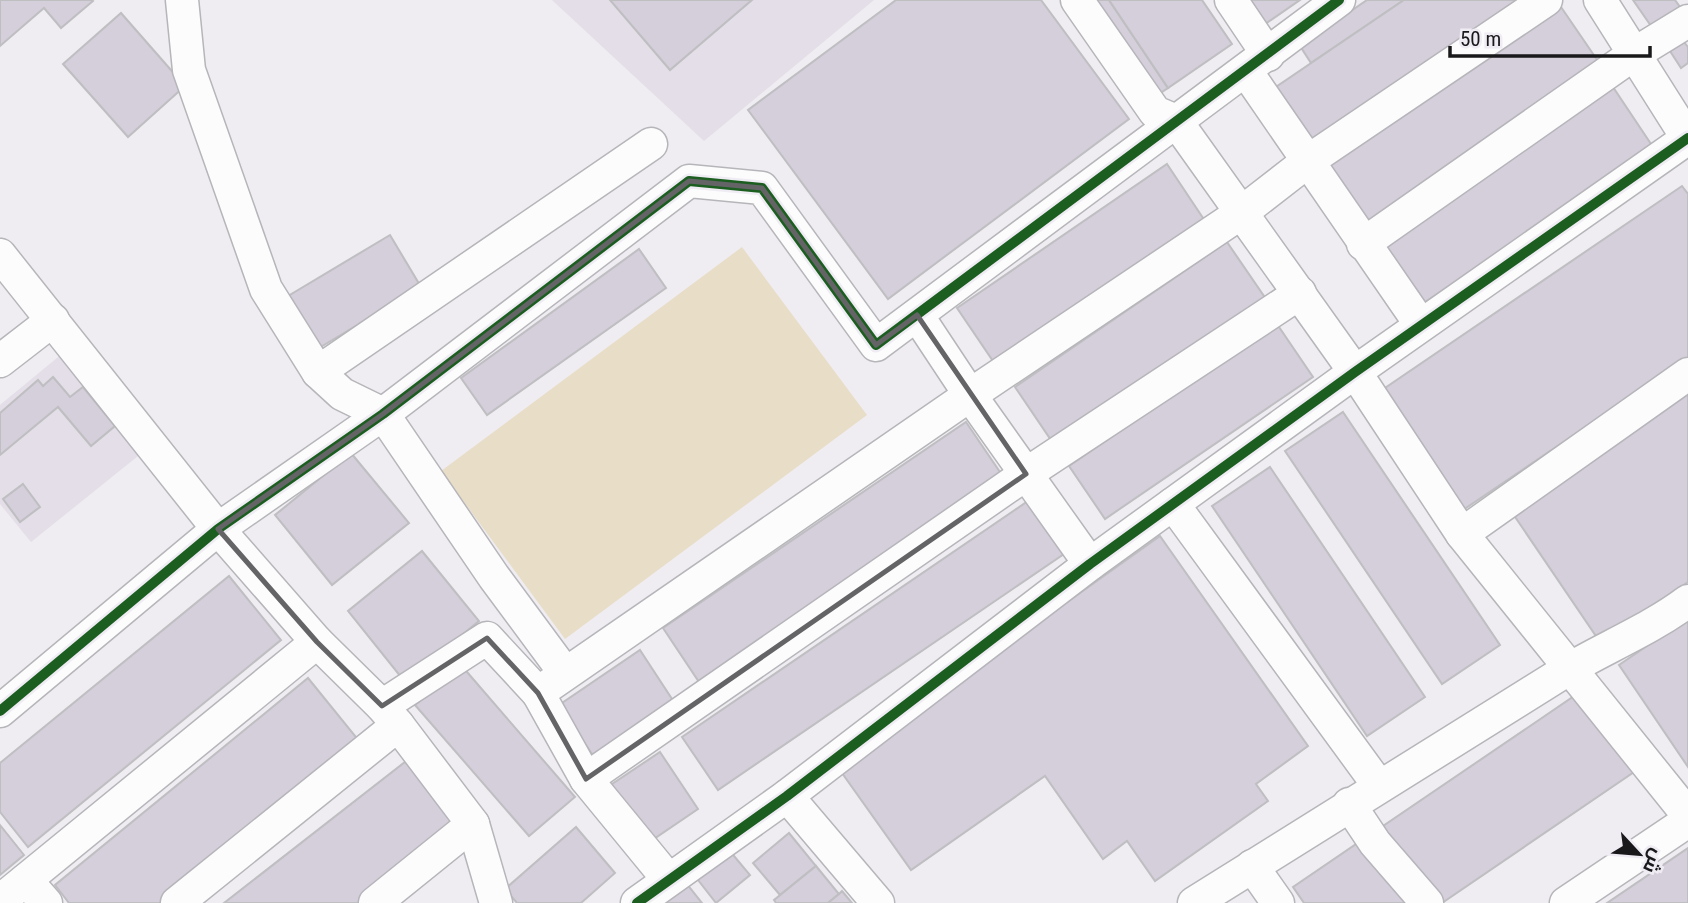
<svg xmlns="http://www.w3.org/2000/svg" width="1688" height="903" font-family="'Roboto Condensed',Cairo,sans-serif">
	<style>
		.built { fill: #e3dee7 }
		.green { fill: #e8ddc7 }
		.building { fill: #d5cedb; stroke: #bfbec1; stroke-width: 2 }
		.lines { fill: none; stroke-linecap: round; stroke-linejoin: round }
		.minor-casing { stroke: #b6b5b9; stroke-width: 35 }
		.minor { stroke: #fdfcfd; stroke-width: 32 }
		.cycleway-casing { stroke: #efecf3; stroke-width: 15 }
		.cycleway { stroke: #1b5e20; stroke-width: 10 }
		.marked { fill: none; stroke: #646366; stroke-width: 5; stroke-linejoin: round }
	</style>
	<rect width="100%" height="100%" fill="#efedf2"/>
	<g class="built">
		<polygon points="552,0 874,0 704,141"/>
		<polygon points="63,353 143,452 31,542 0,504 0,405"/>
	</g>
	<polygon class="green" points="742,247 867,415 565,639 441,471"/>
	<g class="building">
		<polygon points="0,0 92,0 93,1 61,28 44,8 0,46"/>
		<polygon points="610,0 752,0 670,70"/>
		<polygon points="896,0 1041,0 1129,119 888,299 748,110"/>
		<polygon points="1086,0 1109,0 1168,88 1153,98"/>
		<polygon points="1109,0 1202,0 1232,44 1168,88"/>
		<polygon points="1239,0 1300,0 1258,29"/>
		<polygon points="1367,0 1404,0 1311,63 1300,46"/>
		<polygon points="1404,0 1528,0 1309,148 1270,91"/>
		<polygon points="1633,0 1675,0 1680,7 1651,26"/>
		<polygon points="1561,7 1602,67 1363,230 1322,170"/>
		<polygon points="121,13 185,86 128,137 63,64"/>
		<polygon points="1684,42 1688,47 1688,63 1681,68 1670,51"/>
		<polygon points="1611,84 1653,147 1418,307 1376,244"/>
		<polygon points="1167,164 1205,221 995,364 957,308"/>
		<polygon points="1682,186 1688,194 1688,358 1463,510 1382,390"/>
		<polygon points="390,235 421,287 314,351 283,299"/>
		<polygon points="1227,242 1266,299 1053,443 1015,387"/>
		<polygon points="639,249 666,288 487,415 461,378"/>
		<polygon points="1277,324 1313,377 1105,519 1069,466"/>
		<polygon points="53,377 70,397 83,387 115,426 91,446 58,407 0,455 0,413 38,380 43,386"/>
		<polygon points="1688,390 1688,582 1600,642 1511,511"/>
		<polygon points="1343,412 1500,645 1442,684 1285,451"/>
		<polygon points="966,422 1004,478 701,685 663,628"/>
		<polygon points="351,453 409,523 332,585 275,515"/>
		<polygon points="1270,467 1425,697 1367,736 1212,506"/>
		<polygon points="23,484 40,507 20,522 3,499"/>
		<polygon points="1028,501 1064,554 718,790 682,737"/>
		<polygon points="1160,536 1308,746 1256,784 1268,801 1155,881 1127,841 1103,859 1045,776 911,870 837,766"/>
		<polygon points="422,551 479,621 405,682 348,611"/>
		<polygon points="229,576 281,640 28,847 0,812 0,763"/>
		<polygon points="1688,618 1688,767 1619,665"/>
		<polygon points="640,650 674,702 594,757 559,705"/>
		<polygon points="461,665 575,797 529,836 415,705"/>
		<polygon points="308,678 360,742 164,903 69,903 55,885"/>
		<polygon points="1583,690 1637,770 1442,903 1435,903 1383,826"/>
		<polygon points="660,752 698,809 642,847 603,790"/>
		<polygon points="410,758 462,822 361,903 224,903"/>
		<polygon points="0,825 24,855 0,875"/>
		<polygon points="576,827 615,873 581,903 517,903 505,889"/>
		<polygon points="789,833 816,866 780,895 753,863"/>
		<polygon points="1365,838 1408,903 1304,903 1293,887"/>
		<polygon points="724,844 750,875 716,903 691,871"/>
		<polygon points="1688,848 1688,903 1607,903"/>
		<polygon points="816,866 839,894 828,903 776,903 774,900"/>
		<polygon points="679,874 702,903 644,903"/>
		<polygon points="842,891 852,903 828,903 839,894"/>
	</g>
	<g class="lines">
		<g class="minor-casing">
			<g id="minor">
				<polyline points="182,0 189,70 266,289 318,372 342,394 383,414 494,577 565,673"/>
				<polyline points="1077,0 1155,112 1176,121 1355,372 1462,534 1688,374"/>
				<polyline points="1231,0 1268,55"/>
				<polyline points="1600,0 1688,139"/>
				<polyline points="1246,71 1421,325"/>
				<polyline points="1363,244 1634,54 1688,21"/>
				<polyline points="0,255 218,529 317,642 382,706 398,725 473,824 496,903"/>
				<polyline points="917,315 970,395 1090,564"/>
				<polyline points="0,361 53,320"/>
				<polyline points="318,372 651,144"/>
				<polyline points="1173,504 1379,786"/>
				<polyline points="1462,534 1688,815"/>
				<polyline points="538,693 586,779 668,879"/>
				<polyline points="382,706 487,638 538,693 970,395 1241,213 1308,161 1546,0"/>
				<polyline points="0,711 218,529 383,414 689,181 762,188 876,345 1339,0"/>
				<polyline points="586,779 1026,474 1300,293"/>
				<polyline points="787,796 878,903"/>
				<polyline points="1349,804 1375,843 1427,903"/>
				<polyline points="1252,866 1278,903"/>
				<polyline points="26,880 46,903"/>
				<polyline points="0,901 317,642"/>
				<polyline points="177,903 398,725"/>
				<polyline points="375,903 473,824"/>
				<polyline points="637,903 787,796 1090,564 1355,372 1688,138"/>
				<path d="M1194,903C1315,827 1437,751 1559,675C1601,649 1648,631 1688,601"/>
				<polyline points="1566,903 1688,821"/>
			</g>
		</g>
		<use href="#minor" class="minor"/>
		<g class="cycleway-casing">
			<g id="cycleway">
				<polyline points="0,711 218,529 383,414 689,181 762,188 876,345 1339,0"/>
				<polyline points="637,903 787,796 1090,564 1355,372 1688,138"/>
			</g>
		</g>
		<use href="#cycleway" class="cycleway"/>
	</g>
	<path class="marked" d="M689,181L762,188L876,345L917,315L1026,474L586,779L538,693L487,638L382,706L317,642L218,529L383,414Z"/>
	<g transform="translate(1639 854) rotate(116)" stroke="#efecf3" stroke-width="5" paint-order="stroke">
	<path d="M0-5L12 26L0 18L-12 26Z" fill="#19181a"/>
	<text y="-10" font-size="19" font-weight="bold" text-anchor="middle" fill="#19181a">ش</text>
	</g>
	<path d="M1450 46v10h200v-10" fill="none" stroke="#19181a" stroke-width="3.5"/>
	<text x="1460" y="46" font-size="21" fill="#19181a" stroke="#efecf3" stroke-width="5" paint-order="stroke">50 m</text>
</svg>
